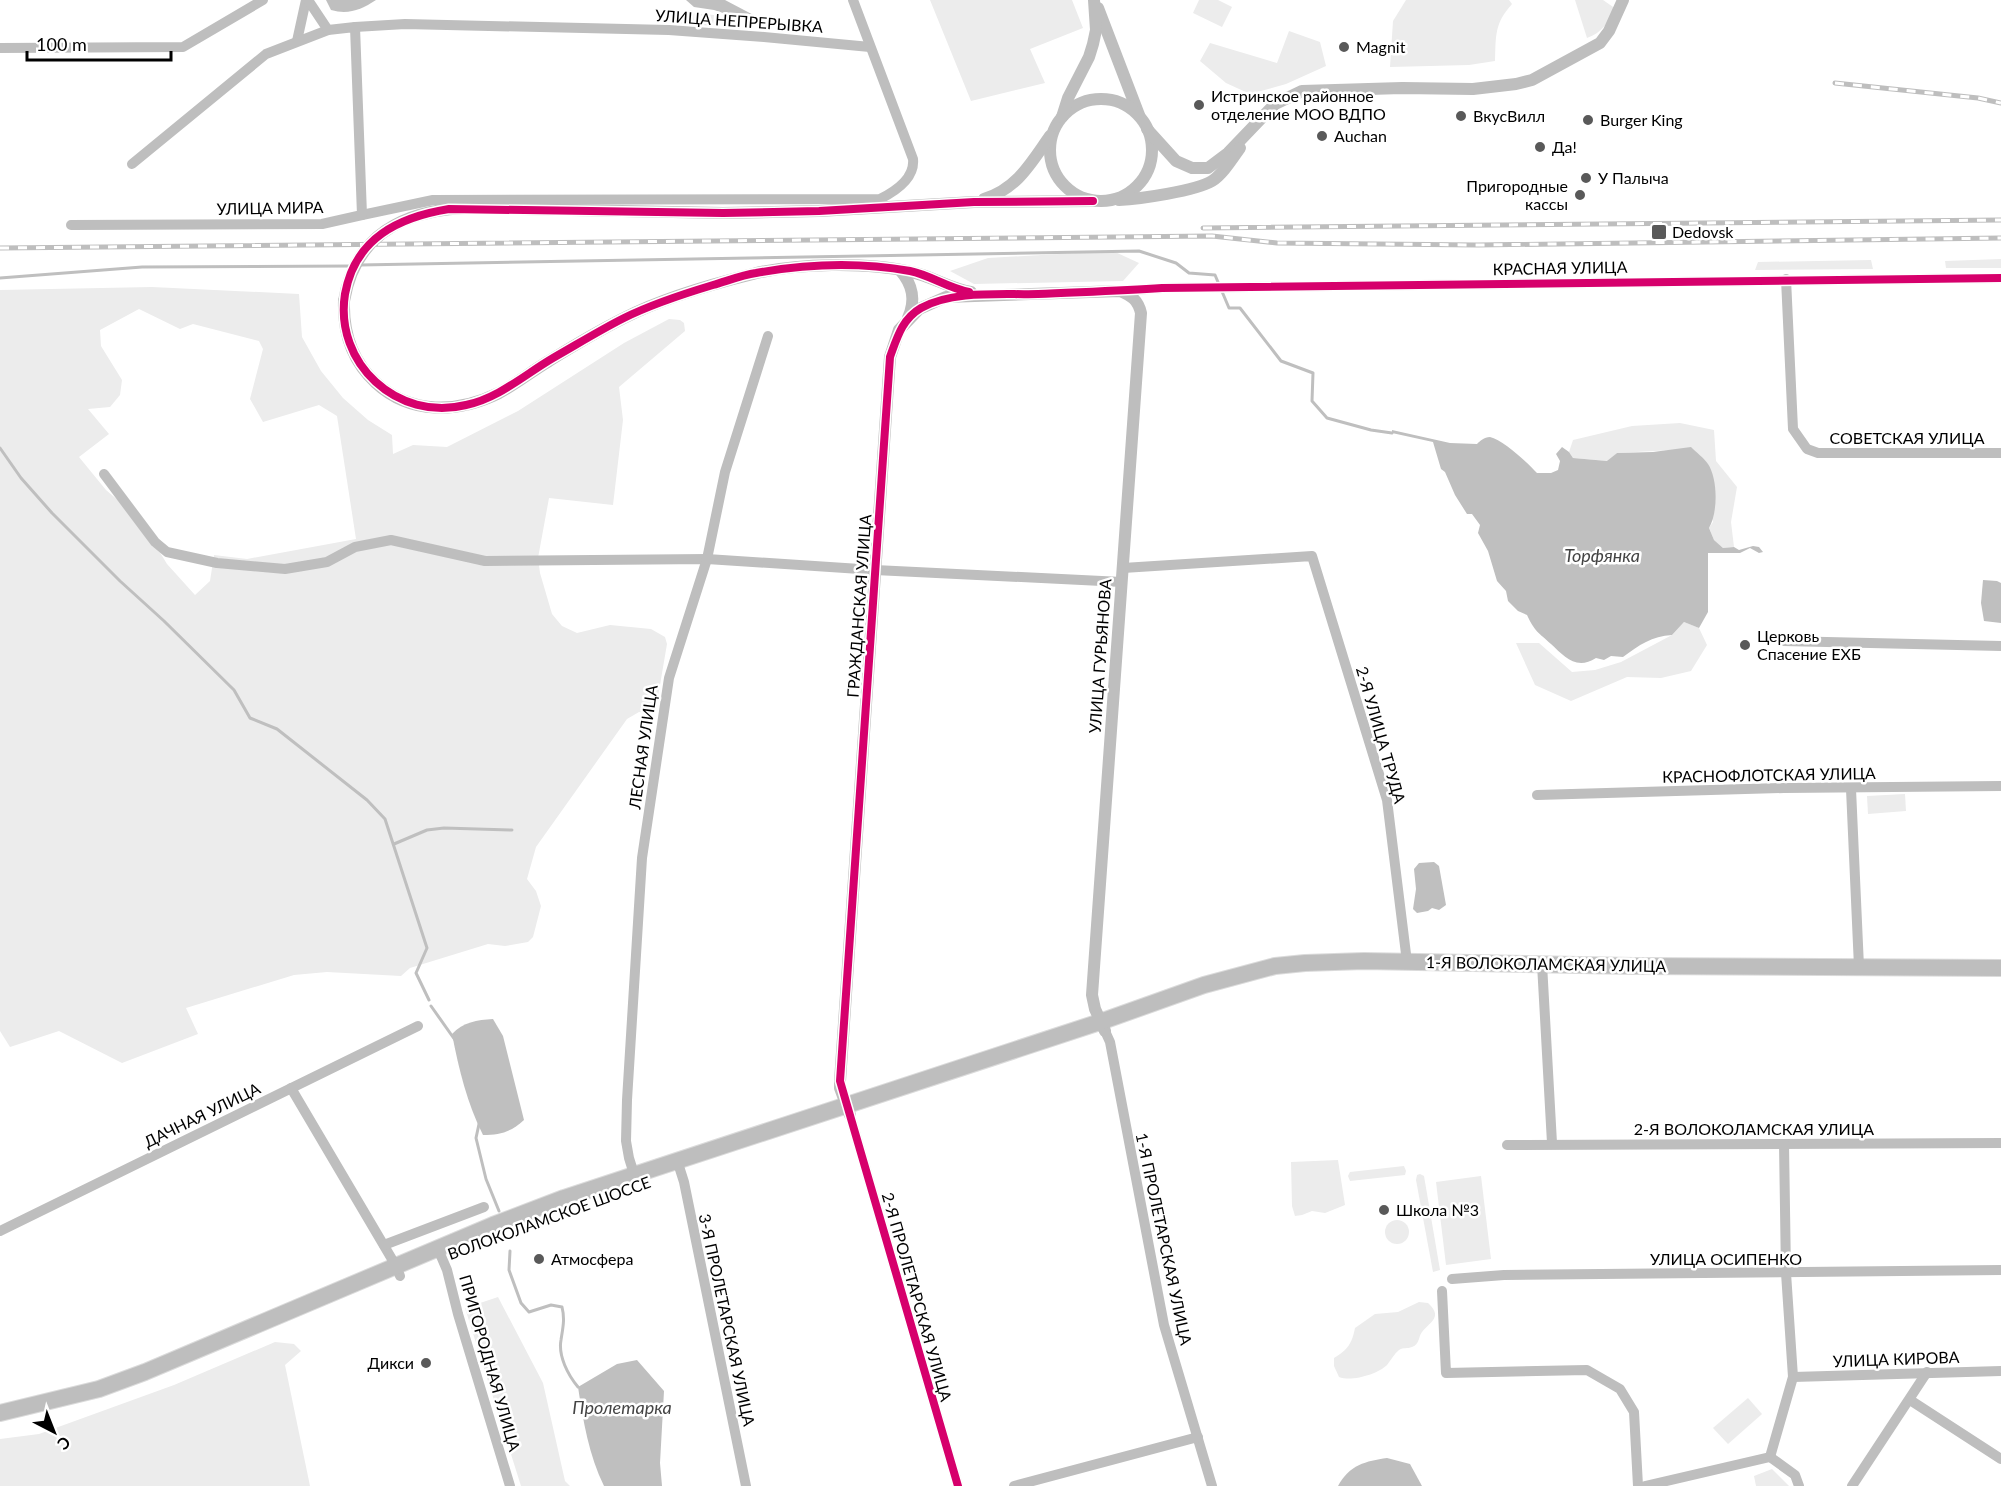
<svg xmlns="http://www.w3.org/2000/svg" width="2001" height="1486" font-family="Lato,sans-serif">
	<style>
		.green { fill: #ececec; fill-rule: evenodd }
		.water { fill: #bfbfbf }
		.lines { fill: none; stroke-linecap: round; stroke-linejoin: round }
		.stream { stroke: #bfbfbf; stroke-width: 3 }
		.primary-casing { stroke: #dbdbdb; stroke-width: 18 }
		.minor { stroke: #bebebe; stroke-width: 10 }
		.tertiary { stroke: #bebebe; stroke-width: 12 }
		.primary { stroke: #bebebe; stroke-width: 16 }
		.rail-casing { stroke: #bebebe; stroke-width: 5 }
		.rail { stroke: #fff; stroke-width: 3; stroke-dasharray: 9; stroke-linecap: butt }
		.tertiary-bridge { stroke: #bebebe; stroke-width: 12 }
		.cycleway-casing { stroke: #fff; stroke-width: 11 }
		.cycleway { stroke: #d6006c; stroke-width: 8 }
		.poi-dot { fill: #595959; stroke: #fff; stroke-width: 2 }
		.labels { text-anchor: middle; stroke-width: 5; stroke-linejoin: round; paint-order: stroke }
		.street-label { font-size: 16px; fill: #000; stroke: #fff }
		.poi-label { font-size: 16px; fill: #000; stroke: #fff; text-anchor: start }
		.water-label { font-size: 18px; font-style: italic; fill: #444; stroke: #fff }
	</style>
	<rect width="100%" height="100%" fill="#fff"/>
	<g class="green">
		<polygon points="930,0 1072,0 1083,28 1030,49 1045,83 971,101"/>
		<polygon points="1199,0 1218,0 1232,7 1222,27 1193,13"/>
		<path d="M1406,0H1509L1512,4C1494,24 1496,36 1495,61L1469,65L1390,67L1393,21Z"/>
		<path d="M1575,0H1603L1616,9C1608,22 1602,33 1587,38Z"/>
		<polygon points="679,12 714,15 713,26 678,23"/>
		<polygon points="1289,31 1320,42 1326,66 1286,84 1250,94 1226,83 1200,61 1210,43 1277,63"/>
		<polygon points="1113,251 1139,263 1123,281 974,284 950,271 988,258"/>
		<polygon points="2001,259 2001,268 1946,268 1945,261"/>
		<polygon points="1871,260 1873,269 1755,270 1758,262"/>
		<path d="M152,287L299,294L302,337L321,371L343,398L368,420L392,435L393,454L413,445L447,447L518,411L624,343L669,319L680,320L684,323L685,331L619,387L623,420L613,505L549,498L538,558L540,573L552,614L562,626L577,633L610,625L651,629L665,637L667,644L655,714L639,712L627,719L536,847L527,879L536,891L541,906L533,937L528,942L505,946L488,944L410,968L401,976L327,972L294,975L186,1008L198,1034L122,1063L59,1031L10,1047L0,1031V290ZM139,309L180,329L193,324L259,341L263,349L250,399L263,422L319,405L337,416L356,539L247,559L214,555L210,581L195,595L167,564L153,541L127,508L106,490L79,457L109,434L88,409L110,407L120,395L122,380L101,346L100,330Z"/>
		<polygon points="1680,423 1714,430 1716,461 1737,487 1731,522 1734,547 1723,548 1714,540 1709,528 1713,522 1698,455 1692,449 1617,453 1608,461 1573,458 1569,452 1573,440 1632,426"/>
		<polygon points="1684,622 1699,628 1707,645 1691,671 1661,678 1627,677 1571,701 1535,685 1516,643 1539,643 1572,672 1595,670 1621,662 1672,635"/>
		<polygon points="1905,794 1906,811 1868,814 1867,796"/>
		<polygon points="1338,1160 1345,1205 1325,1213 1312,1211 1302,1215 1295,1216 1292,1206 1291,1162"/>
		<polygon points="1404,1166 1406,1171 1405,1175 1350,1181 1348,1176 1350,1172"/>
		<polygon points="1420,1174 1424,1176 1440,1270 1433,1272 1416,1180 1417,1175"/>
		<polygon points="1481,1176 1491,1259 1446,1265 1436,1182"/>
		<circle cx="1397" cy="1232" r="12"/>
		<polygon points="498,1297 543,1383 565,1481 570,1486 521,1486 465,1308"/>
		<path d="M1419,1302L1428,1303C1443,1317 1431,1321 1422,1332C1418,1337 1420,1344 1412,1347C1407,1349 1404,1347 1399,1350C1394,1354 1391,1360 1387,1365C1378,1374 1352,1382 1339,1377L1334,1366V1358C1348,1350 1352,1343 1355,1328L1375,1314L1398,1312Z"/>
		<polygon points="275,1342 294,1344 301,1351 285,1365 310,1486 0,1486 0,1439 39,1434 174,1385"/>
		<polygon points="1748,1398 1762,1414 1728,1444 1713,1428"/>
		<polygon points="1772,1469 1789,1486 1756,1486 1754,1476"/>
	</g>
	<g class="water">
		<path d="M326,0H376C361,10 348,15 331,10Z"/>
		<polygon points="686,0 725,0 763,20 729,15 714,10 694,7"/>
		<path d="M1392,430L1450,443L1477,444C1480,441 1484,437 1490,437C1503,440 1528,463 1537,473H1551L1558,470L1560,461L1556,454L1562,447L1569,452L1573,458L1607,461L1617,453L1653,452L1691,447C1696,452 1704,458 1708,464C1718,479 1718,513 1709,528L1714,540L1723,548L1734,547L1739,550L1753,546L1759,547L1763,552L1759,553L1750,548L1740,553H1708V612L1699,628L1684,622L1672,635C1652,636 1639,645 1623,657L1611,656L1604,660L1596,658C1576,671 1564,656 1551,644C1538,632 1535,632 1527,615L1518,611L1508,601L1506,591L1497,581L1488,551L1478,533L1480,525L1472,514H1467L1455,495L1445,472L1441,469L1433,442L1392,433Z"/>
		<polygon points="1983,580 1997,581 2001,583 2001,623 1984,621 1981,603"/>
		<polygon points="1434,862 1439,866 1446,905 1439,910 1432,908 1428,911 1417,913 1413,909 1416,889 1414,869 1419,863"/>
		<path d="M493,1019L503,1036L524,1120C511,1132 500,1135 483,1135C467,1103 459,1070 452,1034C463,1022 477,1020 493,1019Z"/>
		<path d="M637,1360L664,1391L660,1463L662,1486H604C589,1456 583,1420 578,1387L617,1364Z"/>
		<path d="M1387,1458L1410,1464L1422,1486H1338C1349,1465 1366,1461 1387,1458Z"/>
	</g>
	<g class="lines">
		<g class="stream">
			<polyline points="360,265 1139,251 1176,263 1189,273 1215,275 1229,308 1240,308 1281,361 1313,373 1312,401 1327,418 1371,430 1392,433"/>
			<polyline points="0,278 142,267 353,266"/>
			<polyline points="0,448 21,478 52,513 120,581 164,621 234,690 250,718 277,729 367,800 385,819 427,948 416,973 429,1000"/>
			<polyline points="394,844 427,830 444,828 512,830"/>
			<polyline points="431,1006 455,1040"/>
			<polyline points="479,1124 476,1138 486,1179 499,1211"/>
			<path d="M510,1251L509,1270L521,1303L529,1312L551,1305L562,1307C565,1319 563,1327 561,1340C558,1356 568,1375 578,1387"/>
		</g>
		<g class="primary-casing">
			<polyline id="primary" points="0,1413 99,1389 145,1372 493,1225 564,1198 1100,1022 1204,985 1275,966 1305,963 1364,961 1634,966 2001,968"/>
		</g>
		<g class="minor">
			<polyline points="355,27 405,24 669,30 764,37 870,47"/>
			<polyline points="297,41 306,0"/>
			<polyline points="0,48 183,47 263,0"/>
			<polyline points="132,164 266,54 328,30"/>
			<path d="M362,215L433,200L880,199C896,191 915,178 913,159L853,0"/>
			<polyline points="71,225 322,224 362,215 355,27 328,30 308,0"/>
			<polyline points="1786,279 1793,429 1807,449 1818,453 2001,453"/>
			<polyline points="1120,291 1162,288 2001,278"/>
			<polyline points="104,474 155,542 167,552 217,563 285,569 327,562 355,547 391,540 485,561 707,559 875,570 1122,582"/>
			<polyline points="1123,568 1312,556 1387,800 1407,962"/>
			<polyline points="1783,641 2001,646"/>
			<polyline points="1851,789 1859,967"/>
			<polyline points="1537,795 1784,788 2001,786"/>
			<polyline points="1542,964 1552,1143"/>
			<polyline points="1105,1031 1110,1042 1164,1325 1212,1486"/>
			<polyline points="291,1088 396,1266 400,1276"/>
			<polyline points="850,1115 958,1486"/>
			<polyline points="1507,1145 2001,1143"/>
			<polyline points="677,1160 684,1182 746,1486"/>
			<polyline points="634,1174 629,1158 626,1141 627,1100 642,858 669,678 707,559 725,472 768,336"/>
			<polyline points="0,1231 418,1026"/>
			<polyline points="384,1245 484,1207"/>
			<polyline points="438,1249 447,1270 458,1314 510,1486"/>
			<polyline points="1452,1279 1504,1275 2001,1270"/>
			<polyline points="1442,1291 1446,1373 1587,1370 1620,1389 1634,1412 1638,1486"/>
			<polyline points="1793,1377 2001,1371"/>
			<polyline points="1910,1400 2001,1459"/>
			<polyline points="1770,1457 1795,1475 1799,1486"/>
			<polyline points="1014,1486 1198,1437"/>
			<polyline points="1645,1486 1770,1457 1793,1377 1786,1273 1784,1144"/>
			<polyline points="1852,1486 1927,1372"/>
		</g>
		<g class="tertiary">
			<polyline points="1098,8 1139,115"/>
			<circle cx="1101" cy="150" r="51"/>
			<polyline points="1062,117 1068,98 1089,57 1093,44 1096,30 1094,0"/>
			<polyline points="1147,129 1176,161 1192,168 1208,168 1228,153 1275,104 1302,91 1402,88 1473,89 1516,84 1532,80 1600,43 1609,31 1623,0"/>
			<path d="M984,199C1017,189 1031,163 1050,136"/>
			<path d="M1119,200C1139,199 1196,191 1212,181C1223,174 1232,159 1240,148"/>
			<polyline points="466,208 723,213 819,211 974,202 1093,201"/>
			<path d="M900,270C913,285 916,300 908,318"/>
			<path d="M344,301C343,332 352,361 376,383C411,415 458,413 499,393C516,384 532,371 549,361C573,346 598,331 624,318C661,299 712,284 753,274C796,263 868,262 911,272C932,276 950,289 971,292"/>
			<path d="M850,1115L840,1088V1081L890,357L899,330L919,309L946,297L1120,291C1132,296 1138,300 1141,313L1092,995L1095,1009L1105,1031"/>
		</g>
		<use href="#primary" class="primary"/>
		<g class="rail-casing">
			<g id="rail">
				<polyline points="1835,83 1978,98 2001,103"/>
				<polyline points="1203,228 2001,220"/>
				<polyline points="0,248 1212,236 1277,243 1478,245 2001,238"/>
			</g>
		</g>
		<use href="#rail" class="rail"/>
		<path class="tertiary-bridge" d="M344,301C355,235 404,210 466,208"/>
		<g class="cycleway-casing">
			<g id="cycleway">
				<path d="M969,292C948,288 930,275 910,271C860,262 806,264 756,273C742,275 727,281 713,285C683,294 652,304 624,318C600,330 576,345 553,358C524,375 499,398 466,405C397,422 334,363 345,294C355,238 399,217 449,209L723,213L819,211L974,202L1093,201"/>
				<path d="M958,1486L840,1081L890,357C897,338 902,319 921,308C953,290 1002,295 1038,294C1079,292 1120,291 1162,288L2001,278"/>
			</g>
		</g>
		<use href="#cycleway" class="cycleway"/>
	</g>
	<g class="poi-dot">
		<circle cx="1344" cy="47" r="6"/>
		<circle cx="1199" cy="105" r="6"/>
		<circle cx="1461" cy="116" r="6"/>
		<circle cx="1588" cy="120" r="6"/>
		<circle cx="1322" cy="136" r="6"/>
		<circle cx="1540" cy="147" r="6"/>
		<circle cx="1586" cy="178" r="6"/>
		<circle cx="1580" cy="195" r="6"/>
		<rect x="1651" y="224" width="16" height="16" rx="3"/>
		<circle cx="1745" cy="645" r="6"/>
		<circle cx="1384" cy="1210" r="6"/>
		<circle cx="539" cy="1259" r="6"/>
		<circle cx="426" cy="1363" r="6"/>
	</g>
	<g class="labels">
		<g class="street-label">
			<text transform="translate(739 21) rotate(4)" y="6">УЛИЦА НЕПРЕРЫВКА</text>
			<text transform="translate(270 208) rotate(-1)" y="6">УЛИЦА МИРА</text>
			<text transform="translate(1560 268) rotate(-1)" y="6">КРАСНАЯ УЛИЦА</text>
			<text x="1907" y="444">СОВЕТСКАЯ УЛИЦА</text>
			<text transform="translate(859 606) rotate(-86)" y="6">ГРАЖДАНСКАЯ УЛИЦА</text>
			<text transform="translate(1100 656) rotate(-86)" y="6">УЛИЦА ГУРЬЯНОВА</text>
			<text transform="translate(1381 735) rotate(74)" y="6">2-Я УЛИЦА ТРУДА</text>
			<text transform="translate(643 747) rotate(-82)" y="6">ЛЕСНАЯ УЛИЦА</text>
			<text transform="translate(1769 775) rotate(-1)" y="6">КРАСНОФЛОТСКАЯ УЛИЦА</text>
			<text transform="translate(1546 964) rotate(1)" y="6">1-Я ВОЛОКОЛАМСКАЯ УЛИЦА</text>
			<text transform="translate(202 1115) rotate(-26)" y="6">ДАЧНАЯ УЛИЦА</text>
			<text x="1754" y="1135">2-Я ВОЛОКОЛАМСКАЯ УЛИЦА</text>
			<text transform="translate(549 1218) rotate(-20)" y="6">ВОЛОКОЛАМСКОЕ ШОССЕ</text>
			<text transform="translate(1164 1239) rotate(78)" y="6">1-Я ПРОЛЕТАРСКАЯ УЛИЦА</text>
			<text x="1726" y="1265">УЛИЦА ОСИПЕНКО</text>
			<text transform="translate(917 1297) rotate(74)" y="6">2-Я ПРОЛЕТАРСКАЯ УЛИЦА</text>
			<text transform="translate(727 1320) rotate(78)" y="6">3-Я ПРОЛЕТАРСКАЯ УЛИЦА</text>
			<text transform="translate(1896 1359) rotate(-2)" y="6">УЛИЦА КИРОВА</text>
			<text transform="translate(490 1363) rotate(74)" y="6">ПРИГОРОДНАЯ УЛИЦА</text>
		</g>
		<g class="poi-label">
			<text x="1356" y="53">Magnit</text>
			<text x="1211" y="102">Истринское районное<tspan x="1211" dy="18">отделение МОО ВДПО</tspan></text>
			<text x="1473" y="122">ВкусВилл</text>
			<text x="1600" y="126">Burger King</text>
			<text x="1334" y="142">Auchan</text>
			<text x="1552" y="153">Да!</text>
			<text x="1598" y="184">У Палыча</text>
			<text x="1568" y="192" text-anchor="end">Пригородные<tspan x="1568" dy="18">кассы</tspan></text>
			<text x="1672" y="238">Dedovsk</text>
			<text x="1757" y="642">Церковь<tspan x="1757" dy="18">Спасение ЕХБ</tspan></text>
			<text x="1396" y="1216">Школа №3</text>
			<text x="551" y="1265">Атмосфера</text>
			<text x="414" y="1369" text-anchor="end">Дикси</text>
		</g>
		<g class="water-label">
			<text x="1602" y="562">Торфянка</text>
			<text x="622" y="1414">Пролетарка</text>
		</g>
	</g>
	<g transform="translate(54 1432) rotate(138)" stroke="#ffffff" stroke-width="4.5" paint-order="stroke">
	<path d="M0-4.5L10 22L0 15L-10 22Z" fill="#000000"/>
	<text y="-9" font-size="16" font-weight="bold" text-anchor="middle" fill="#000000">С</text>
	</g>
	<path d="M27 51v9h144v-9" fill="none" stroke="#000000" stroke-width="3"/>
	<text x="36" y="51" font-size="18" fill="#000000" stroke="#ffffff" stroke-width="4.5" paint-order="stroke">100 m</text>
</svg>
